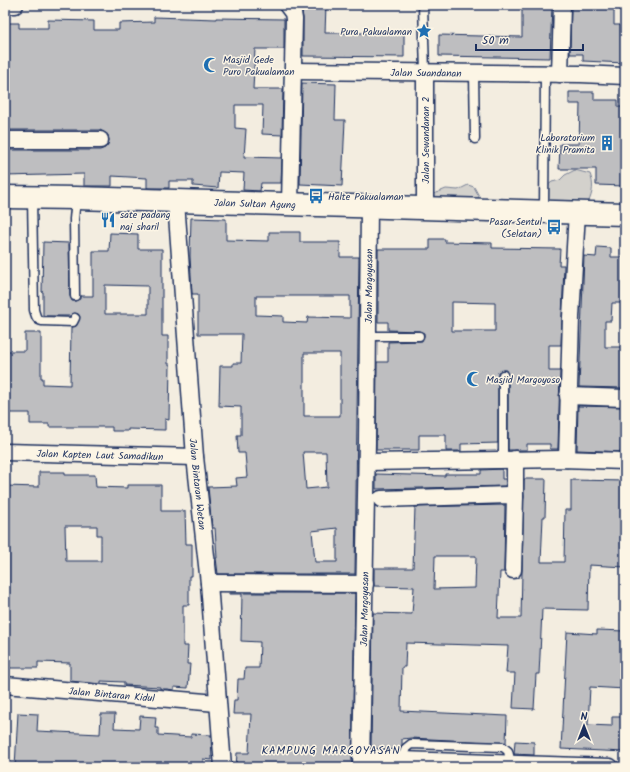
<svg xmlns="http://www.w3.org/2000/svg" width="630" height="772" font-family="Kalam,sans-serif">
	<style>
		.green { fill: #d3d1cc; stroke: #778095 }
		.building { fill: #bebec0; stroke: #1b2f5e; fill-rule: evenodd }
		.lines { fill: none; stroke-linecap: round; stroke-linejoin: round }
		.service-casing { stroke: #1b2f5e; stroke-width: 11 }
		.minor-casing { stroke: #1b2f5e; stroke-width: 19 }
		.primary-casing { stroke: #1b2f5e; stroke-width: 25 }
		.service { stroke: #fcf5e5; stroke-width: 8 }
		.minor { stroke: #fcf5e5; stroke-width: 16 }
		.primary { stroke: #fcf5e5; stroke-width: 22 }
		.labels { text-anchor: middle; stroke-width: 3; stroke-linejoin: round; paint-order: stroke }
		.poi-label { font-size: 10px; fill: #1b2f5e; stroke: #fcf5e5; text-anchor: start }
		.street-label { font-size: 10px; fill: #1b2f5e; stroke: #fcf5e5 }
		.neighbourhood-label { font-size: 11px; letter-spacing: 1px; fill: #1b2f5e; stroke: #fcf5e5 }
	</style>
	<rect width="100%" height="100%" fill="#f3ede0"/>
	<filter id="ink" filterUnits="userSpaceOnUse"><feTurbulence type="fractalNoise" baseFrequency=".025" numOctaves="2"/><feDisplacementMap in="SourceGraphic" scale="8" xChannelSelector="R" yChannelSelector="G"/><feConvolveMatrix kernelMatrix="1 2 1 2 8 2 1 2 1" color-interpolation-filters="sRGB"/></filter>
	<g filter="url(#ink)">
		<g class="green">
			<path d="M575,170L590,174C594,184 593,193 588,203L546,206L547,186L552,182L560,180L565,175Z"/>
			<polygon points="468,185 474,187 479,196 475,204 441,213 431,195 446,189 458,190"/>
		</g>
		<g class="building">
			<polygon points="299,5 326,5 325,33 404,33 404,57 303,56 303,18 302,11"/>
			<polygon points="522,5 552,5 550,58 439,56 439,35 522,37"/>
			<polygon points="571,5 614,5 614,25 625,25 625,63 583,61 583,54 570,54"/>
			<polygon points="154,17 216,19 216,18 284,19 284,49 255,49 253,89 283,89 282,135 262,134 263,105 235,105 235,128 246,129 244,157 282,158 281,183 261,183 260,191 243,190 244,173 219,172 218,188 193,186 193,181 169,181 169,188 147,188 147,178 112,176 112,186 84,186 84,174 5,176 5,150 100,150 105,148 108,144 109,140 108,135 104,132 100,130 5,130 5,49 6,49 6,23 19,23 19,28 48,28 48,20 94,21 94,30 119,30 119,23 154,22"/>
			<polygon points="302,83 336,84 335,120 345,120 342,186 300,184"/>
			<polygon points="569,92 594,92 594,100 618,100 618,107 625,107 625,186 596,185 596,169 559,169 560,144 579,144 580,104 569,104"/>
			<path d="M191,218L226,219V240L269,241V232H300V242H340V257H359L355,574H218L216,558H217L215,528H212L208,487L237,486L236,478L247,477L245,453H238L237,435H241V407L219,406L220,366H233V363H241L242,334H198V294H192L190,256ZM256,296H350V318L308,317L307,323L283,322V316L256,315ZM304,353H340V416H304ZM303,452H326L327,487L306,489ZM337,528V562H315L312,531Z"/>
			<path d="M110,233L138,234V249H162V336H168V364H170L169,420L165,419V430L128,429V431H112V427H49V424H30V413H5V351H25V333H41V378H43V384L70,385L71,327L76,326L80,317L79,315L75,313L72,314L70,316H43V292H42L43,242L69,243L70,296L72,301H75L80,299V296H93V251H109ZM105,285L148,286V314H105Z"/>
			<path d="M430,239H445V242L492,243V248L560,249L559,265H564L561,345H549V371H560L558,449H550V444H527V450H508V375L506,370H503L498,372V443L461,444V451H446V435H419V450H376L377,362H388V342L419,341H422L424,336V333L419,331L388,330V322H378V249H430ZM452,302L495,303V331H452Z"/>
			<polygon points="597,247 611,248 611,257 625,257 625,303 612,303 611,321 605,321 605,347 623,347 625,348 625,388 579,387 584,256 596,257"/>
			<polygon points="578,406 625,407 625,452 577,450"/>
			<polygon points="502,469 502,479 506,479 506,486 376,489 376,474 445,476 445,474 481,474 481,470"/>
			<path d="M39,472H65V475H95L96,487L127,488V485H161V511H185L186,544H192V576H189V605H183V646H188L187,664H190L188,688L174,687V690L167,689H160V687L124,685V682L101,681V684L70,681V663L38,662V668H5V486L39,487ZM65,526H97V535H101V561H66Z"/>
			<path d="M524,479H546L545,517H543L541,562H564L565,510H571V480L625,481V567L589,565L588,610L542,609L540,655L539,674H536L534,709L513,708L515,673H506L508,646L406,643L405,667H402L401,711L507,716L506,743L411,738L402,739V745L399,750L371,748L373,613L412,614L414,587L374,586V568H413L415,507L505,505L504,572H500L498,618H521ZM435,556H476L475,588L434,589Z"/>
			<polygon points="229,593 355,593 352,767 236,767 237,753 249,753 251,714 233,714 234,700 237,700 238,679 244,679 245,668 259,668 260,642 241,641 242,594 229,594"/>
			<polygon points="597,630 625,631 625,689 590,687 588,725 612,726 612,717 625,717 625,752 561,749 567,632 597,634"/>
			<polygon points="18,713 38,714 37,731 100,734 101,714 115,714 114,728 139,729 140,716 156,717 155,728 158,728 158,735 191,737 191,734 211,735 212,760 203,759 203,767 15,767"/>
			<polygon points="515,741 534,742 534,755 514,754"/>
		</g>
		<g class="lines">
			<g class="service-casing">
				<g id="service">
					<polyline points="423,5 425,72"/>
					<polyline points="474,73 475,139"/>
					<path d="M32,198L34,310C36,316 36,320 42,321L73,322L75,318"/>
					<polyline points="544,211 545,73"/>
					<polyline points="75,296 74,219 76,199"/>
					<polyline points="368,336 419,336"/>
					<polyline points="503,460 503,375"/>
					<polyline points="401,760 406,748 411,744 503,747 508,751 511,764"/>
				</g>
			</g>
			<g class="minor-casing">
				<g id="minor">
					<polyline points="5,5 15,5"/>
					<polyline points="287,5 293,13 294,19 290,204"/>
					<path id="s1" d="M293,71L581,74L625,76"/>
					<polyline points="560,74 562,5"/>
					<polyline points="5,140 100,140"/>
					<path id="s2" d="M176,202L195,457L209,583L223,767"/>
					<polyline points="425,208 425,72"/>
					<polyline points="568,396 625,398"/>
					<path id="s3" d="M5,452L195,457"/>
					<polyline points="515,459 515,497"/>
					<polyline points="567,459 571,317 577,212"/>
					<polyline points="367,462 561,459 625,461"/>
					<polyline points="381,499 509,495 515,497 513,570"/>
					<polyline points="209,583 365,584"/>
					<path id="s4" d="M5,685L217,703"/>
					<polyline points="362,757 401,760 610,767"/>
					<path id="s5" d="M361,767L367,442L369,207"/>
				</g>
			</g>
			<g class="primary-casing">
				<g id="primary">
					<path id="s6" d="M5,197L76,198L625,214"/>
				</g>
			</g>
			<use href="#service" class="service"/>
			<use href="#minor" class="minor"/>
			<use href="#primary" class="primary"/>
		</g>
	</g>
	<defs>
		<g id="sight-bare" transform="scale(1.2)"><path d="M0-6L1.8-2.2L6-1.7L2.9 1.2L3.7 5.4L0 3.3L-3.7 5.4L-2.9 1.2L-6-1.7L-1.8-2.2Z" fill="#1f6fb2" stroke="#fcf5e5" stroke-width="2.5" paint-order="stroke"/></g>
		<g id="mosque-bare" transform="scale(1.2)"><path d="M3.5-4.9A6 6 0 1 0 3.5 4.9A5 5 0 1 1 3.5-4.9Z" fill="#1f6fb2" stroke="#fcf5e5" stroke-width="2.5" paint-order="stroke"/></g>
		<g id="building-bare" transform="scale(1.2)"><path d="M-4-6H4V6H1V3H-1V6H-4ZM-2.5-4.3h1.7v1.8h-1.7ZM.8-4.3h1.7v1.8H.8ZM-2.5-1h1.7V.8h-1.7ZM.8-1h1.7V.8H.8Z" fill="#1f6fb2" stroke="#fcf5e5" stroke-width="2.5" paint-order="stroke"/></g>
		<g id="bus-bare" transform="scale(1.2)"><path d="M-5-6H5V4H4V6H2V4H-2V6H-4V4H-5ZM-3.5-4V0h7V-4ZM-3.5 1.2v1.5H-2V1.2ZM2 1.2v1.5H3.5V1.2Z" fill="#1f6fb2" stroke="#fcf5e5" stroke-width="2.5" paint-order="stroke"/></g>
		<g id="restaurant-bare" transform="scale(1.2)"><path d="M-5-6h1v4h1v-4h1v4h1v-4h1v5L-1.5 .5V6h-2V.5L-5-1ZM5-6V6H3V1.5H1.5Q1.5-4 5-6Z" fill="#1f6fb2" stroke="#fcf5e5" stroke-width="2.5" paint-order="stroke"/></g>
	</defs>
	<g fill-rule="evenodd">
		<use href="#sight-bare" x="424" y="31"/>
		<use href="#mosque-bare" x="211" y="65"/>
		<use href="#building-bare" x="607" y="143"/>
		<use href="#bus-bare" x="316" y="196"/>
		<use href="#restaurant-bare" x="108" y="220"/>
		<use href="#bus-bare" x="554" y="227"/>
		<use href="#mosque-bare" x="474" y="379"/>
	</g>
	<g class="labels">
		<g class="poi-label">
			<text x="412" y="35" text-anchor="end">Pura Pakualaman</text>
			<text x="223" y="63">Masjid Gede<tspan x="223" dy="12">Puro Pakualaman</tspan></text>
			<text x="595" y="141" text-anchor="end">Laboratorium<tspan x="595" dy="12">Klinik Pramita</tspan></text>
			<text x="328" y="200">Halte Pakualaman</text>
			<text x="120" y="218">sate padang<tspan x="120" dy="12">naj sharil</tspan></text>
			<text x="542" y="225" text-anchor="end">Pasar Sentul<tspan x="542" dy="12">(Selatan)</tspan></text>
			<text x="486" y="383">Masjid Margoyoso</text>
		</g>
		<g class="street-label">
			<text dy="4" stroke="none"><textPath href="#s1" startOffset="133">Jalan Suandanan</textPath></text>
			<text transform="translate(425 140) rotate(-90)" y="4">Jalan Sewandanan 2</text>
			<text dy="4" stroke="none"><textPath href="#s6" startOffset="250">Jalan Sultan Agung</textPath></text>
			<text dy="4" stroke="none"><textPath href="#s5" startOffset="481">Jalan Margoyasan</textPath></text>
			<text dy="4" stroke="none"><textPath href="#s3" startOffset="95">Jalan Kapten Laut Samadikun</textPath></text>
			<text dy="4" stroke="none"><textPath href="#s2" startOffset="283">Jalan Bintaran Wetan</textPath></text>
			<text dy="4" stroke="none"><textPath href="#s5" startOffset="158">Jalan Margoyasan</textPath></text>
			<text dy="4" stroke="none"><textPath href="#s4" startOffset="107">Jalan Bintaran Kidul</textPath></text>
		</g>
		<g class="neighbourhood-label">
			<text x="331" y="754">KAMPUNG MARGOYASAN</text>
		</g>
	</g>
	<rect width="630" height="772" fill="none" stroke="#fcf5e5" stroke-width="20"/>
	<rect x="10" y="10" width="610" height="752" fill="none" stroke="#1b2f5e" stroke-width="1.5" filter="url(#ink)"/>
	<g transform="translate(584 726)" stroke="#fcf5e5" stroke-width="3" paint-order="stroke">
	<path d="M0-3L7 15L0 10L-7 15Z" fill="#1b2f5e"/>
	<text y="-6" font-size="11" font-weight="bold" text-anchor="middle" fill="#1b2f5e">N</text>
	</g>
	<path d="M476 44v6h107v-6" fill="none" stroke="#1b2f5e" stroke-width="2"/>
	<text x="482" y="44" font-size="12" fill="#1b2f5e" stroke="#fcf5e5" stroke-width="3" paint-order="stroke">50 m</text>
</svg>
